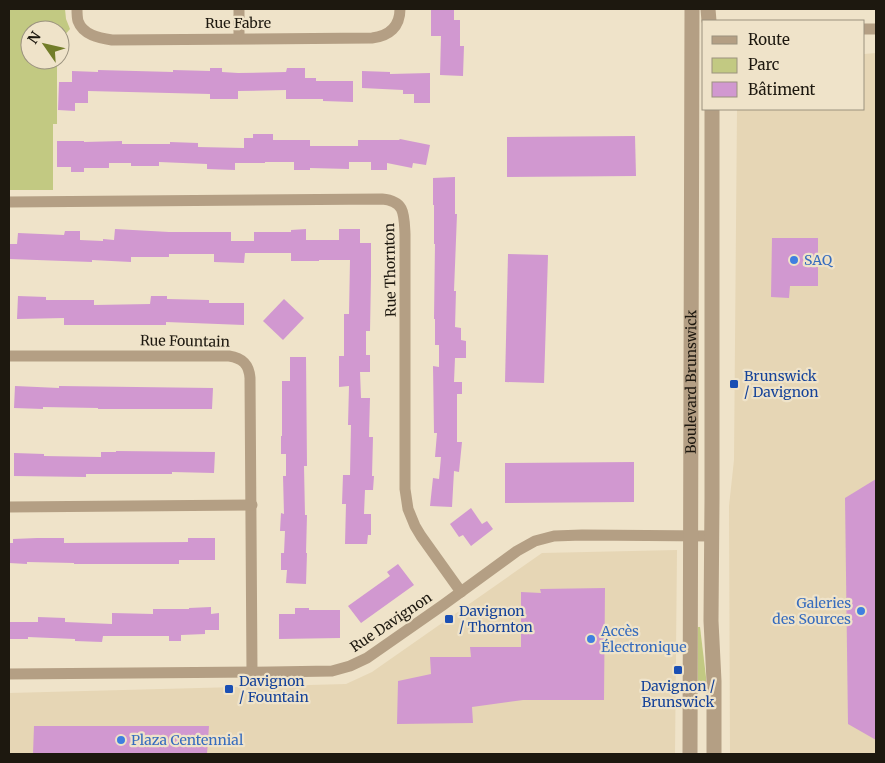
<svg xmlns="http://www.w3.org/2000/svg" width="885" height="763" font-family="Merriweather,serif">
	<style>
		.built { fill: #e6d6b5 }
		.green { fill: #c2c982 }
		.building { fill: #d198d0 }
		.lines { fill: none; stroke-linecap: round; stroke-linejoin: round }
		.minor { stroke: #b49f84; stroke-width: 11 }
		.tertiary { stroke: #b49f84; stroke-width: 15 }
		.shop-dot { fill: #3f7fe0; stroke: #efe3c9; stroke-width: 2 }
		.transit-dot { fill: #1a4fb4; stroke: #efe3c9; stroke-width: 2 }
		.labels { text-anchor: middle; stroke-width: 4.5; stroke-linejoin: round; paint-order: stroke }
		.street-label { font-size: 14px; fill: #1d180f; stroke: #efe3c9 }
		.shop-label { font-size: 14px; fill: #366cbe; stroke: #efe3c9; text-anchor: start }
		.transit-label { font-size: 14px; fill: #164399; stroke: #efe3c9; text-anchor: start }
	</style>
	<rect width="100%" height="100%" fill="#efe3c9"/>
	<g class="built">
		<polygon points="876,53 876,754 730,754 729,506 734,460 737,109 864,109 864,54"/>
		<polygon points="677,550 675,754 9,754 9,693 346,684 372,672 542,553"/>
	</g>
	<g class="green">
		<polygon points="9,9 65,9 66,19 70,29 63,37 60,44 60,30 30,30 30,60 57,60 57,124 53,124 53,190 9,190"/>
		<polygon points="698,627 700,627 706,677 706,690 698,690"/>
	</g>
	<g class="building">
		<polygon points="431,9 454,9 454,20 460,20 460,46 464,46 463,76 440,75 441,36 431,36"/>
		<polygon points="210,68 222,68 222,72 238,73 286,72 287,68 305,68 305,78 316,78 316,81 353,81 353,102 323,101 323,99 286,99 286,90 238,91 238,99 210,99 210,94 88,91 88,103 75,103 75,111 58,110 59,82 72,82 72,71 98,72 98,70 173,72 173,70 210,71"/>
		<polygon points="362,71 390,72 390,74 430,73 430,103 414,103 414,94 403,94 403,90 362,88"/>
		<polygon points="253,134 273,134 273,140 310,140 310,146 358,146 358,140 399,140 400,139 430,145 426,165 413,163 412,168 387,163 387,170 371,170 371,162 349,162 349,169 310,168 310,170 294,170 294,162 265,162 265,163 235,163 235,170 207,169 207,164 159,162 159,166 131,166 131,163 109,163 109,168 84,168 84,172 71,172 71,167 57,167 57,141 84,141 84,142 122,141 122,144 170,144 170,142 198,143 198,147 244,148 244,138 253,138"/>
		<polygon points="635,136 636,176 507,177 507,137"/>
		<polygon points="455,177 455,214 457,214 454,291 456,291 455,327 461,328 461,340 466,341 466,358 455,358 454,382 462,382 462,394 457,394 457,442 462,442 459,472 454,471 452,507 430,506 433,478 439,479 441,457 435,457 437,433 434,433 433,366 439,367 439,345 435,345 435,319 434,319 435,244 434,244 434,205 433,205 433,178"/>
		<polygon points="115,229 169,232 231,232 231,241 254,241 254,232 291,232 291,230 306,229 306,240 339,240 339,229 360,229 360,243 371,243 371,276 370,331 366,331 366,355 370,355 370,372 360,372 361,398 370,398 369,437 373,437 372,476 374,476 373,490 365,490 364,514 371,514 371,535 368,535 367,544 345,544 346,504 342,504 343,475 350,475 351,425 348,425 349,386 339,387 339,356 344,356 344,314 349,314 350,260 319,260 319,261 291,261 291,253 245,253 244,263 214,262 214,254 169,254 169,257 131,257 131,262 92,260 92,262 9,259 9,244 17,244 18,233 64,235 65,231 80,231 80,240 103,241 103,239 114,240"/>
		<polygon points="772,238 818,238 818,286 790,286 789,298 771,297"/>
		<polygon points="508,254 548,255 544,383 505,382"/>
		<polygon points="18,296 46,297 46,300 94,300 94,305 150,304 151,296 167,296 167,299 209,300 209,303 244,303 244,325 166,322 166,325 64,325 64,318 17,319"/>
		<polygon points="284,299 304,318 283,340 263,321"/>
		<polygon points="290,357 306,357 307,466 304,466 305,515 307,515 306,553 307,553 306,584 286,583 287,570 281,570 281,553 284,553 285,531 280,531 281,513 284,514 283,476 286,476 286,454 281,454 281,436 282,436 282,381 290,381"/>
		<polygon points="15,386 59,388 59,386 213,388 212,409 98,409 98,408 43,407 43,409 14,408"/>
		<polygon points="116,451 215,452 214,473 172,472 172,474 86,474 86,477 14,476 14,453 44,454 44,456 101,457 101,452 116,452"/>
		<polygon points="634,462 634,502 505,503 505,463"/>
		<polygon points="876,479 876,740 848,724 845,498"/>
		<polygon points="471,508 482,524 487,521 493,529 471,546 463,535 459,537 450,524"/>
		<polygon points="37,538 64,538 64,543 188,542 188,538 215,538 215,560 179,560 179,564 74,564 74,563 27,562 27,564 9,563 9,543 13,543 13,539"/>
		<polygon points="398,564 414,585 361,623 348,606 390,576 387,572"/>
		<polygon points="605,588 604,700 523,700 472,707 473,723 397,724 398,681 431,674 430,657 471,657 470,647 521,647 521,592 541,593 540,589"/>
		<polygon points="211,607 211,614 219,613 219,630 205,630 205,634 181,635 181,641 169,641 169,636 103,636 102,642 75,641 75,639 28,637 28,639 9,639 9,622 38,622 38,617 65,618 65,622 112,624 112,613 153,614 153,609 189,609 189,608"/>
		<polygon points="295,608 309,608 309,610 340,610 340,638 279,639 279,614 295,614"/>
		<polygon points="34,726 209,726 207,754 33,754"/>
	</g>
	<g class="lines">
		<g class="minor">
			<path d="M77,9C77,12 77,17 78,21C83,35 99,38 112,40L372,38C389,36 400,27 400,9"/>
			<polyline points="864,29 876,29"/>
			<polyline points="239,38 239,9"/>
			<path d="M9,202L382,199C405,201 404,214 405,234V489L408,509L415,526L421,536L461,592"/>
			<path d="M9,356H229C243,358 249,365 250,378L252,672"/>
			<polyline points="9,507 252,505"/>
			<polyline points="9,674 271,672 332,671 350,666 367,658 443,605 517,551 535,541 554,536 582,535 711,536"/>
		</g>
		<g class="tertiary">
			<polyline points="708,9 709,21"/>
			<polyline points="712,109 712,499 711,621 714,681 714,754"/>
			<path id="s1" d="M690,754L692,9"/>
		</g>
	</g>
	<g class="shop-dot">
		<circle cx="794" cy="260" r="5"/>
		<circle cx="861" cy="611" r="5"/>
		<circle cx="591" cy="639" r="5"/>
		<circle cx="121" cy="740" r="5"/>
	</g>
	<g class="transit-dot">
		<rect x="729" y="379" width="10" height="10" rx="2.5"/>
		<rect x="444" y="614" width="10" height="10" rx="2.5"/>
		<rect x="673" y="665" width="10" height="10" rx="2.5"/>
		<rect x="224" y="684" width="10" height="10" rx="2.5"/>
	</g>
	<g class="labels">
		<g class="street-label">
			<text x="238" y="28">Rue Fabre</text>
			<text transform="translate(390 270) rotate(-91)" y="5">Rue Thornton</text>
			<text transform="translate(185 341) rotate(1)" y="5">Rue Fountain</text>
			<text dy="5" stroke="none"><textPath href="#s1" startOffset="372">Boulevard Brunswick</textPath></text>
			<text transform="translate(391 622) rotate(-34)" y="5">Rue Davignon</text>
		</g>
		<g class="shop-label">
			<text x="804" y="265">SAQ</text>
			<text x="851" y="608" text-anchor="end">Galeries<tspan x="851" dy="16">des Sources</tspan></text>
			<text x="601" y="636">Accès<tspan x="601" dy="16">Électronique</tspan></text>
			<text x="131" y="745">Plaza Centennial</text>
		</g>
		<g class="transit-label">
			<text x="744" y="381">Brunswick<tspan x="744" dy="16">/ Davignon</tspan></text>
			<text x="459" y="616">Davignon<tspan x="459" dy="16">/ Thornton</tspan></text>
			<text x="239" y="686">Davignon<tspan x="239" dy="16">/ Fountain</tspan></text>
			<text x="678" y="691" text-anchor="middle">Davignon /<tspan x="678" dy="16">Brunswick</tspan></text>
		</g>
	</g>
	<rect width="885" height="763" fill="none" stroke="#1d180f" stroke-width="20"/>
	<rect x="702" y="20" width="162" height="90" fill="#efe3c9" stroke="#9b927f"/>
	<rect x="712" y="36" width="25" height="8" fill="#b49f84" stroke="#9b927f"/>
	<text x="748" y="45" font-size="15" fill="#1d180f">Route</text>
	<rect x="712" y="58" width="25" height="15" fill="#c2c982" stroke="#9b927f"/>
	<text x="748" y="70" font-size="15" fill="#1d180f">Parc</text>
	<rect x="712" y="82" width="25" height="15" fill="#d198d0" stroke="#9b927f"/>
	<text x="748" y="95" font-size="15" fill="#1d180f">Bâtiment</text>
	<g transform="translate(45 45) rotate(304)"><circle r="24" fill="#efe3c9" stroke="#9b927f"/>
	<path d="M0-4L9 19L0 12L-9 19Z" fill="#727d29"/>
	<text y="-8" font-size="14" font-weight="bold" text-anchor="middle" fill="#1d180f">N</text>
	</g>
</svg>
